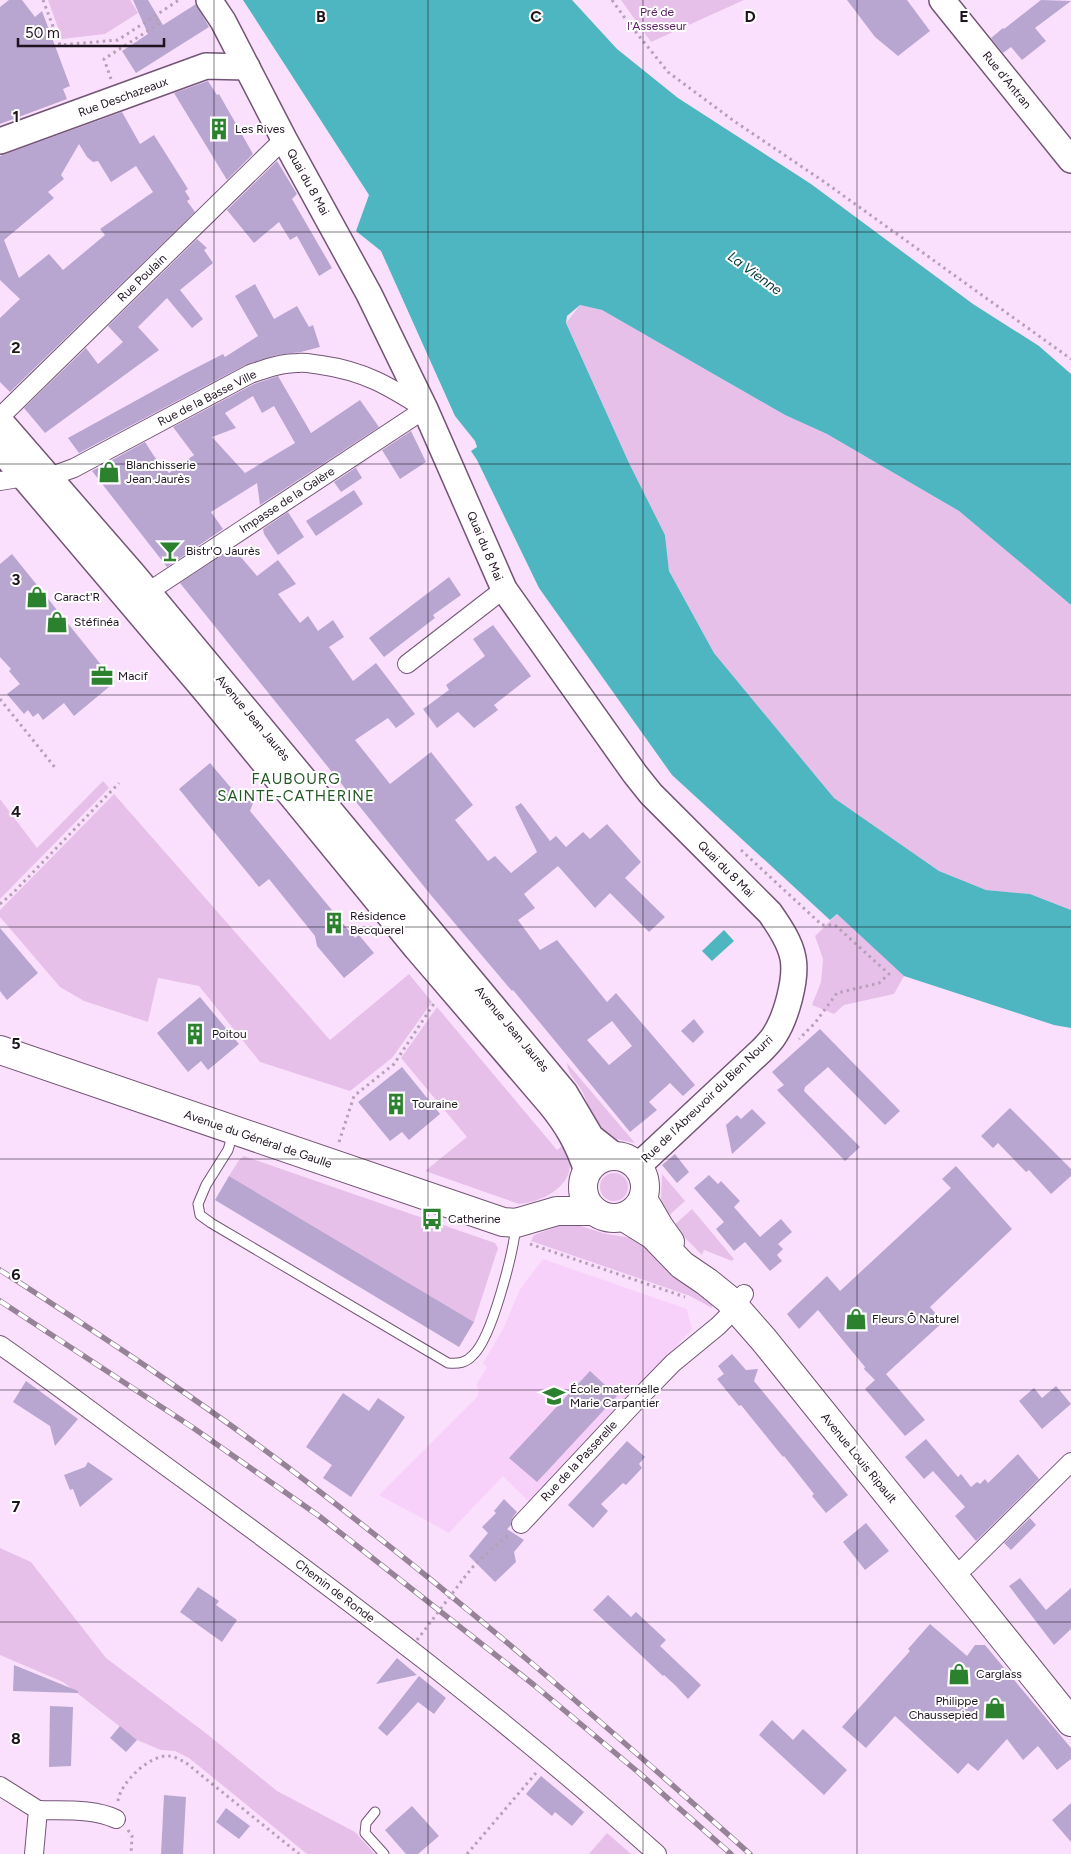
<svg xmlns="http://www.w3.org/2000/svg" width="1071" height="1854" font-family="Figtree,sans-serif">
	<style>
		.built { fill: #f8d1fb }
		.green { fill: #e7c0ea }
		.water { fill: #4eb6c0 }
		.building { fill: #b8a6d0; fill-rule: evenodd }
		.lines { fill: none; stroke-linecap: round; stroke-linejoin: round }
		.lane-casing { stroke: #735575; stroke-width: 11 }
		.street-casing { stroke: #735575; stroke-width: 20 }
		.secondary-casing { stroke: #735575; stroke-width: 28 }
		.primary-casing { stroke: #735575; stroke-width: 30 }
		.path { stroke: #b6a0b8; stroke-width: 3; stroke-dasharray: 2.5 4; stroke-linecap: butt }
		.lane { stroke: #fff; stroke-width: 9 }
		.street { stroke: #fff; stroke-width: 18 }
		.secondary { stroke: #fff; stroke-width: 25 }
		.primary { stroke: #fff; stroke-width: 28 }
		.rail-casing { stroke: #978398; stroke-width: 5.5 }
		.rail { stroke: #fff; stroke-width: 4; stroke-dasharray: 11; stroke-linecap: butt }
		.path-bridge { stroke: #b6a0b8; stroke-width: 3; stroke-dasharray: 2.5 4; stroke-linecap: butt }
		.grid { fill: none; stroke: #1f1320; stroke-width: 1; stroke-opacity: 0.55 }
		.labels { text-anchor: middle; stroke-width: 4; stroke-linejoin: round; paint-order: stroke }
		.park-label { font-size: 12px; fill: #5c2063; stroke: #fff }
		.street-label { font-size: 12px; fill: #1f1320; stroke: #fff }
		.poi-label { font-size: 12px; fill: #1f1320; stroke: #fff; text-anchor: start }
		.water-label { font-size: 14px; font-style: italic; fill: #05383d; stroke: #fff }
		.quarter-label { font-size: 15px; letter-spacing: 1px; fill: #235824; stroke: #fff }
		.grid-label { font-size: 16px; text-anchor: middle; font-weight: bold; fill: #1f1320; stroke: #fff; stroke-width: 4; stroke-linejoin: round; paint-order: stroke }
	</style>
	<rect width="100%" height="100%" fill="#fbe0fd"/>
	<polygon class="built" points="543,1259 687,1309 692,1329 531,1504 503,1476 449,1533 379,1495 477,1397 479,1390 476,1385 487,1367 483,1363 504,1327 520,1289"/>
	<g class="green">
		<polygon points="48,0 130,0 138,13 105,34 62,39"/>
		<polygon points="621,0 744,0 651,42"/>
		<polygon points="580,305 602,310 785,415 827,434 959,511 1071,605 1071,910 1030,894 986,890 939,871 834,798 714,653 669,571 665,535 629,463 566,323"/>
		<polygon points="103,781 109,788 0,899 0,799 37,848"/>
		<polygon points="114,794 330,1040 409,974 432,1002 392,1058 350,1091 260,1062 199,986 158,978 148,1022 84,1001 60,987 0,917 0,910"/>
		<polygon points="837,914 904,976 894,994 844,1005 834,1014 812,1005 821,982 823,959 815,936"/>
		<path d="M437,1007L557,1150L565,1144C567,1150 570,1157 570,1163C571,1188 541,1202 519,1204L425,1171L467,1137L401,1058Z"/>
		<path d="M567,1063L635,1143C627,1141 619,1140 611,1137C593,1129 590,1106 582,1091C576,1080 568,1075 567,1063Z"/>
		<polygon points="244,1156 495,1243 498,1248 474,1322 229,1176 239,1160"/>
		<circle cx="614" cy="1187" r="14"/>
		<polygon points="662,1174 685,1201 666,1218 661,1199"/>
		<polygon points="692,1209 734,1259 732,1261 704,1250 702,1255 673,1226"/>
		<path d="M572,1224C583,1226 592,1230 603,1233C617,1237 629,1235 642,1242L712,1303V1308L690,1296L531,1241L534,1235L562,1225Z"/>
		<polygon points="0,1548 31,1562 106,1658 207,1734 277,1791 355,1832 375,1854 307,1854 189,1758 175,1751 161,1750 137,1740 63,1682 0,1655"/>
		<polygon points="607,1833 631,1854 589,1854"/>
	</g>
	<g class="water">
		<polygon points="243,0 572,0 617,49 678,98 811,184 973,304 1039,346 1071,374 1071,605 959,511 827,434 785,415 602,310 580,305 567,316 566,323 629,463 665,535 669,571 714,653 834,798 939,871 986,890 1030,894 1071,910 1071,1028 1054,1025 904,976 837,914 830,920 672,775 539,588 477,460 471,451 477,447 475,441 455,416 381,251 356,231 369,195"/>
		<polygon points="724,930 734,941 712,961 702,951"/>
	</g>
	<g class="building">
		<polygon points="9,0 22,0 35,17 42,11 70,86 63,89 67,99 0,124 0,7"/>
		<polygon points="133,0 148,0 163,25 196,4 209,27 136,73 122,51 148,34"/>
		<polygon points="847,0 907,0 930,31 898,56 875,37"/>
		<polygon points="1041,0 1071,1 1035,28 1046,41 1022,60 1011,47 1003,53 991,38 1003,28 1004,29"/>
		<polygon points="208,81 217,95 219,94 253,154 227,180 174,93"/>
		<path d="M122,112L140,144L154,135L188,189L185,191L190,199L187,201L195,212L10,392L0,382V318L20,299L0,280V156ZM79,144L87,157L93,162L98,161L111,182L136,166L153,192L100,229L105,235L63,270L49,254L19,278L4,240L54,198L48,192L64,179L61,175Z"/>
		<polygon points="277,161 297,194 292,199 332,268 319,276 297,236 290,240 279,222 254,243 227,210"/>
		<polygon points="197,239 207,248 204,250 213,263 180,290 203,319 192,328 167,298 138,327 159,350 45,433 24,408 86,348 98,364 123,342 108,326"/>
		<polygon points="255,284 274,319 297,306 309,327 313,325 320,347 301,352 277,355 245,365 79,453 68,438 184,374 223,354 225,357 258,336 235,296"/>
		<path d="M278,376L311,433L360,400L379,427L260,505L257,483L211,512L223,529L167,567L92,471L145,442L154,456L169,473L194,455L173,427L254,384ZM253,396L262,413L274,406L295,443L245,473L212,437L236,428L225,413Z"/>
		<polygon points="411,431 426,462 400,479 382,450 356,468 362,478 341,492 334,482"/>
		<polygon points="354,490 363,504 316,536 306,521"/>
		<polygon points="288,512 304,537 278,555 264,534 263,529"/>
		<path d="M233,548L257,576L278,560L296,584L278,594L300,623L308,616L318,631L333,620L344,637L329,647L353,681L376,663L415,714L396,728L388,718L355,740L390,784L431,752L473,805L455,820L488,861L495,856L511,873L537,852L515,807L521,803L550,841L556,836L566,847L583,832L590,839L607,824L641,862L625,878L665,917L649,932L610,893L595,908L558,866L524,894L535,908L518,920L540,950L557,940L607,1002L616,993L695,1085L683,1096L670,1083L649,1102L657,1110L630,1132L513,990L512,991L430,894L180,583ZM612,1021L632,1046L609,1065L587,1040Z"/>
		<polygon points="12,554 115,682 74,716 64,703 43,720 38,713 33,717 28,710 24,714 7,694 20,684 9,671 11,669 0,657 0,564"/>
		<polygon points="449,577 461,595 433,615 435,618 384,657 369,638"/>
		<polygon points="493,625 531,676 494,705 498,710 474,728 458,712 437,728 423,709 449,690 446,685 485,656 473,639"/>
		<polygon points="210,763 243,802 254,800 250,811 355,938 359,935 374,953 344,978 317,946 315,936 269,879 259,887 179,789"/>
		<polygon points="0,928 38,973 7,1000 0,991"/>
		<polygon points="200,997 239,1044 208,1070 201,1061 188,1072 157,1033"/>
		<polygon points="694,1019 704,1032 693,1043 681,1031"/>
		<polygon points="820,1029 900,1111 885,1125 828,1067 805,1087 804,1091 860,1147 845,1161 777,1090 784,1085 772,1072"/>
		<polygon points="402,1067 440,1114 409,1140 402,1132 390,1141 358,1102"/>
		<polygon points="1010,1108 1071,1169 1071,1176 1051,1194 1029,1170 1026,1172 998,1143 993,1148 981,1136"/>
		<polygon points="752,1109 766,1123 732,1154 726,1125 737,1115 741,1119"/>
		<polygon points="675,1154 689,1172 677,1183 662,1165"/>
		<polygon points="956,1166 1012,1229 930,1307 943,1322 886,1374 925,1420 905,1436 865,1389 875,1380 864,1369 865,1367 818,1310 799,1329 787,1314 827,1276 840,1291 951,1188 942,1179"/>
		<polygon points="709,1175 718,1184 721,1181 740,1201 734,1207 760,1237 781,1219 792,1232 778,1244 783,1249 777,1255 782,1261 770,1271 745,1242 734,1251 716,1229 724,1222 694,1188"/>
		<polygon points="229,1176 474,1322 459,1347 215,1200"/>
		<polygon points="732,1354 746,1370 758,1369 754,1381 848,1495 826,1513 812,1496 814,1494 784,1456 783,1457 741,1405 739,1406 717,1379 724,1374 718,1366"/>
		<polygon points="590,1371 617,1396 537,1482 509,1458"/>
		<polygon points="26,1381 78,1419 55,1446 50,1426 13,1402"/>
		<polygon points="1056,1386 1071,1404 1042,1429 1019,1401 1034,1388 1042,1398"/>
		<polygon points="343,1393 369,1411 378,1398 405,1417 351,1497 323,1478 332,1465 306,1447"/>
		<polygon points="926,1439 958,1477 961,1474 971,1487 977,1482 980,1484 985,1479 988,1483 1018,1454 1039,1479 976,1541 955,1516 965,1507 933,1471 924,1479 905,1457"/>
		<polygon points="627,1441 645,1457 639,1464 642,1468 626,1485 623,1483 601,1504 608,1511 593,1528 568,1505"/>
		<polygon points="88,1462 113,1479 80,1507 73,1489 70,1490 64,1475 85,1467"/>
		<polygon points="504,1499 517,1512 513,1517 511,1525 507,1529 524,1540 514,1552 516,1562 495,1582 469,1556 488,1533 482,1527 496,1513 494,1511"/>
		<polygon points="1030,1518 1036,1525 1011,1550 1004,1543"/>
		<polygon points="866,1523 889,1551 865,1570 843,1542"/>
		<polygon points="1020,1578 1046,1610 1071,1588 1071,1629 1054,1645 1009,1586"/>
		<polygon points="198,1587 219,1601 216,1605 237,1620 222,1642 180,1612"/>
		<polygon points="608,1595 631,1617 636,1612 666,1640 660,1646 701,1685 688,1699 676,1686 664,1675 663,1676 593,1610"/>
		<polygon points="930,1624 967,1656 975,1645 985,1645 1071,1748 1071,1759 1057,1770 1038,1746 1023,1760 1007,1739 978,1771 968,1763 958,1774 895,1716 866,1748 842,1727 910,1651 908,1649"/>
		<polygon points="397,1658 417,1675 376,1684"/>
		<polygon points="14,1665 78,1691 78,1693 13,1691"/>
		<polygon points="419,1676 446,1698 434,1714 418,1702 387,1736 378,1728"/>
		<polygon points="50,1706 73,1707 71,1766 49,1767"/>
		<polygon points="772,1720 793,1740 803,1729 847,1770 824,1795 759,1735"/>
		<polygon points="120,1726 137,1740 126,1752 110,1738"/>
		<polygon points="541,1776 584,1812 572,1826 555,1812 552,1816 526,1794"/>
		<polygon points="164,1795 186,1797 183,1854 161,1854"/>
		<polygon points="1071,1803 1071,1842 1052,1820"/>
		<polygon points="412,1806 439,1836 418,1854 406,1854 385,1830"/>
		<polygon points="226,1808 250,1826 239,1839 216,1822"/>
	</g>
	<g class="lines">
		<g class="lane-casing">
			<g id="lane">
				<path d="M233,1133L228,1150L206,1185L198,1204L200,1215L211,1223L448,1363C458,1364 466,1363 473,1355C492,1338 513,1253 516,1226"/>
				<polyline points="375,1812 366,1823 365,1833 384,1854"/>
			</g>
		</g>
		<g class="street-casing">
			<g id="street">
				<polyline points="0,417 284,139"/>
				<path d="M0,481L25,477H49L74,468L250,374C265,369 281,363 298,363C305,362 313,364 321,365C364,371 389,386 425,409L148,592"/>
				<polyline points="407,664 504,589"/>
				<path d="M0,1345C62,1388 121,1434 182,1478C345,1597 506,1719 657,1854"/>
				<polyline points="521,1524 637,1400 673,1363 718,1326 729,1315 744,1294"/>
				<polyline points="966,1566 1071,1462"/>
				<polyline points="0,1786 38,1810 34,1854"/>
				<path d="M38,1810C63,1811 93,1808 116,1819"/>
			</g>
		</g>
		<g class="secondary-casing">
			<g id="secondary">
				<path d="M209,0L223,21L284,139L369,294L425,409L504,589L635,774L651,794L770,913C779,926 790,942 793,958C797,979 786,1018 774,1036C771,1041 766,1046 761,1051L638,1166"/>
				<polyline points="942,0 1071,160"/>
				<polyline points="0,141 206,66 247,67"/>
				<polyline points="0,421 133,574 565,1093 591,1137 615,1156"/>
				<path d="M0,449L207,693L417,949L550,1104C568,1126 578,1144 587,1171"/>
			</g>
		</g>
		<g class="primary-casing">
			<g id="primary">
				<polyline points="0,1050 503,1222 516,1223 557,1211 594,1211"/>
				<circle cx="614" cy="1187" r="31"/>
				<polyline points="643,1199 660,1228 670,1242"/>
				<polyline points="624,1217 653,1235 682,1265 707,1282 728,1299 764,1340 1071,1722"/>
			</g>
		</g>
		<g class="path">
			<polyline points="43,0 60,45 118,40 179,0"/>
			<polyline points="612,0 627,21 668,72 734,121 823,181 1071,359"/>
			<polyline points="111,79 104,59 160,23 155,16"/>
			<polyline points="0,699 57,770"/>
			<polyline points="741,850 822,925 835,925 889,974 879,983 837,993 815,1023 799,1039"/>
			<polyline points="0,904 13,893 119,783"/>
			<polyline points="339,1142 354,1096 394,1064 435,1002"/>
			<polyline points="530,1244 685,1297"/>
			<polyline points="464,1578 476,1563 508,1535"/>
			<path d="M118,1801C120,1783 150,1754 169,1756C174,1756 180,1760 185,1762L299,1854"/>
			<polyline points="128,1830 132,1836 131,1854"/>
			<polyline points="467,1854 536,1773"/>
		</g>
		<use href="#lane" class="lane"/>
		<use href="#street" class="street"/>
		<use href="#secondary" class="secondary"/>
		<use href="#primary" class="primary"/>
		<g class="rail-casing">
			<g id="rail">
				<path d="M0,1270C107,1339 214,1410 315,1488C465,1603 608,1727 750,1854"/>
				<polyline points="0,1301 192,1427 319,1516 534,1685 638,1772 731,1854"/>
			</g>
		</g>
		<use href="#rail" class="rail"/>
		<polyline class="path-bridge" points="417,1640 464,1578"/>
	</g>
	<path class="grid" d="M214,0V1854M428,0V1854M643,0V1854M857,0V1854M0,232H1071M0,464H1071M0,695H1071M0,927H1071M0,1159H1071M0,1390H1071M0,1622H1071"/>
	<defs>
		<g id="building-bare" transform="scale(1.725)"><path d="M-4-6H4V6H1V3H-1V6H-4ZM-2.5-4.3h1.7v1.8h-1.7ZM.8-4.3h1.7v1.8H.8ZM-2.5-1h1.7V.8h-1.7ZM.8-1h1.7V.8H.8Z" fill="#2c812f" stroke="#fff" stroke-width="2.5" paint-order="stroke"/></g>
		<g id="shop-bare" transform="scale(1.725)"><path d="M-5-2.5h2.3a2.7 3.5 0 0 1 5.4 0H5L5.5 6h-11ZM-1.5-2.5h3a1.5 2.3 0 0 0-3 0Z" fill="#2c812f" stroke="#fff" stroke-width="2.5" paint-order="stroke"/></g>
		<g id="bar-bare" transform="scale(1.725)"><path d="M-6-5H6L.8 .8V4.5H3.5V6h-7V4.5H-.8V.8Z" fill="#2c812f" stroke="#fff" stroke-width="2.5" paint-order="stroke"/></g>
		<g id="office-bare" transform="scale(1.725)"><path d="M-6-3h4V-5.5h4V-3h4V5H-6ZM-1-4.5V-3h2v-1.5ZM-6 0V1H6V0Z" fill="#2c812f" stroke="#fff" stroke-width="2.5" paint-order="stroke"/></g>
		<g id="bus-bare" transform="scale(1.725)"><path d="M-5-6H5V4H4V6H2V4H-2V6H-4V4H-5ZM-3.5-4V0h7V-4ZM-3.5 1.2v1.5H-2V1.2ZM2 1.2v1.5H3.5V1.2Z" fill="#2c812f" stroke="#fff" stroke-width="2.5" paint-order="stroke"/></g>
		<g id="school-bare" transform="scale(1.725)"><path d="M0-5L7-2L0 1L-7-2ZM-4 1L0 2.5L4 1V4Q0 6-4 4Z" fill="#2c812f" stroke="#fff" stroke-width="2.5" paint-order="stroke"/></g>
	</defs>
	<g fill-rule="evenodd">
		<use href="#building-bare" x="219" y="129"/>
		<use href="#shop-bare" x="109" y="472"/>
		<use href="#bar-bare" x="170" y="551"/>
		<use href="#shop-bare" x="37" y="597"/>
		<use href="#shop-bare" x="57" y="622"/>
		<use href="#office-bare" x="102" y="676"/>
		<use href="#building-bare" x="334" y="923"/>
		<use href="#building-bare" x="195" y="1034"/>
		<use href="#building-bare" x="396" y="1104"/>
		<use href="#bus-bare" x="432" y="1219"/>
		<use href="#shop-bare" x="856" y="1319"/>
		<use href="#school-bare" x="554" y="1396"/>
		<use href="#shop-bare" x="959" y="1674"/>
		<use href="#shop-bare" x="995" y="1708"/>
	</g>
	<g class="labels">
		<g class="park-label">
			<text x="657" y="16">Pré de<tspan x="657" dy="14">l'Assesseur</tspan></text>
		</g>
		<g class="street-label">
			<text transform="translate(1007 80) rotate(51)" y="4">Rue d'Antran</text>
			<text transform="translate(123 97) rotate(-20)" y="4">Rue Deschazeaux</text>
			<text transform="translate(308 182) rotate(61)" y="4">Quai du 8 Mai</text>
			<text transform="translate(142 278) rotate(-44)" y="4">Rue Poulain</text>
			<text transform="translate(207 398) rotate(-27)" y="4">Rue de la Basse Ville</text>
			<text transform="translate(287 500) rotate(-33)" y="4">Impasse de la Galère</text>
			<text transform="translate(485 546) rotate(67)" y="4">Quai du 8 Mai</text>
			<text transform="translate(253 718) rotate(50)" y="4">Avenue Jean Jaurès</text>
			<text transform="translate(726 869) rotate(45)" y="4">Quai du 8 Mai</text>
			<text transform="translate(512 1029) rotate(50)" y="4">Avenue Jean Jaurès</text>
			<text transform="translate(707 1099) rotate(-44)" y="4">Rue de l'Abreuvoir du Bien Nourri</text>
			<text transform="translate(258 1139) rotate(19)" y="4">Avenue du Général de Gaulle</text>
			<text transform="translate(859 1458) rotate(51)" y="4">Avenue Louis Ripault</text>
			<text transform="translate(579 1461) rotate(-47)" y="4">Rue de la Passerelle</text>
			<text transform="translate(335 1591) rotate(37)" y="4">Chemin de Ronde</text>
		</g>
		<g class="poi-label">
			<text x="235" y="133">Les Rives</text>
			<text x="126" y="469">Blanchisserie<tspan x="126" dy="14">Jean Jaurès</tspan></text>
			<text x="186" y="555">Bistr'O Jaurès</text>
			<text x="54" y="601">Caract'R</text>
			<text x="74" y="626">Stéfinéa</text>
			<text x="118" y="680">Macif</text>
			<text x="350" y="920">Résidence<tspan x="350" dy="14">Becquerel</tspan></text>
			<text x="212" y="1038">Poitou</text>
			<text x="412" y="1108">Touraine</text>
			<text x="448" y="1223">Catherine</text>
			<text x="872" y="1323">Fleurs Ô Naturel</text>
			<text x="570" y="1393">École maternelle<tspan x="570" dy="14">Marie Carpantier</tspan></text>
			<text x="976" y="1678">Carglass</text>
			<text x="978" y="1705" text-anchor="end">Philippe<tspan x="978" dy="14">Chaussepied</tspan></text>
		</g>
		<g class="water-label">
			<text transform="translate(755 273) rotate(36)" y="5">La Vienne</text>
		</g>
		<g class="quarter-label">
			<text x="296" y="784">FAUBOURG<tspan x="296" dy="17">SAINTE-CATHERINE</tspan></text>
		</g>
	</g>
	<g class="grid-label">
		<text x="321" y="22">B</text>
		<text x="536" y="22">C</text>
		<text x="750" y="22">D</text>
		<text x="964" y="22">E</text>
		<text x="16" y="122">1</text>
		<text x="16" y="353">2</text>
		<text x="16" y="585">3</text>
		<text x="16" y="817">4</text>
		<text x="16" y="1049">5</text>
		<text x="16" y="1280">6</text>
		<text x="16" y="1512">7</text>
		<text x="16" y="1744">8</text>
	</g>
	<path d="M18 38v8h146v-8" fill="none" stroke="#1f1320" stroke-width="2.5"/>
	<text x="25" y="38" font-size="15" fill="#1f1320" stroke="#ffffff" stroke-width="4" paint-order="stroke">50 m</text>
</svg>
